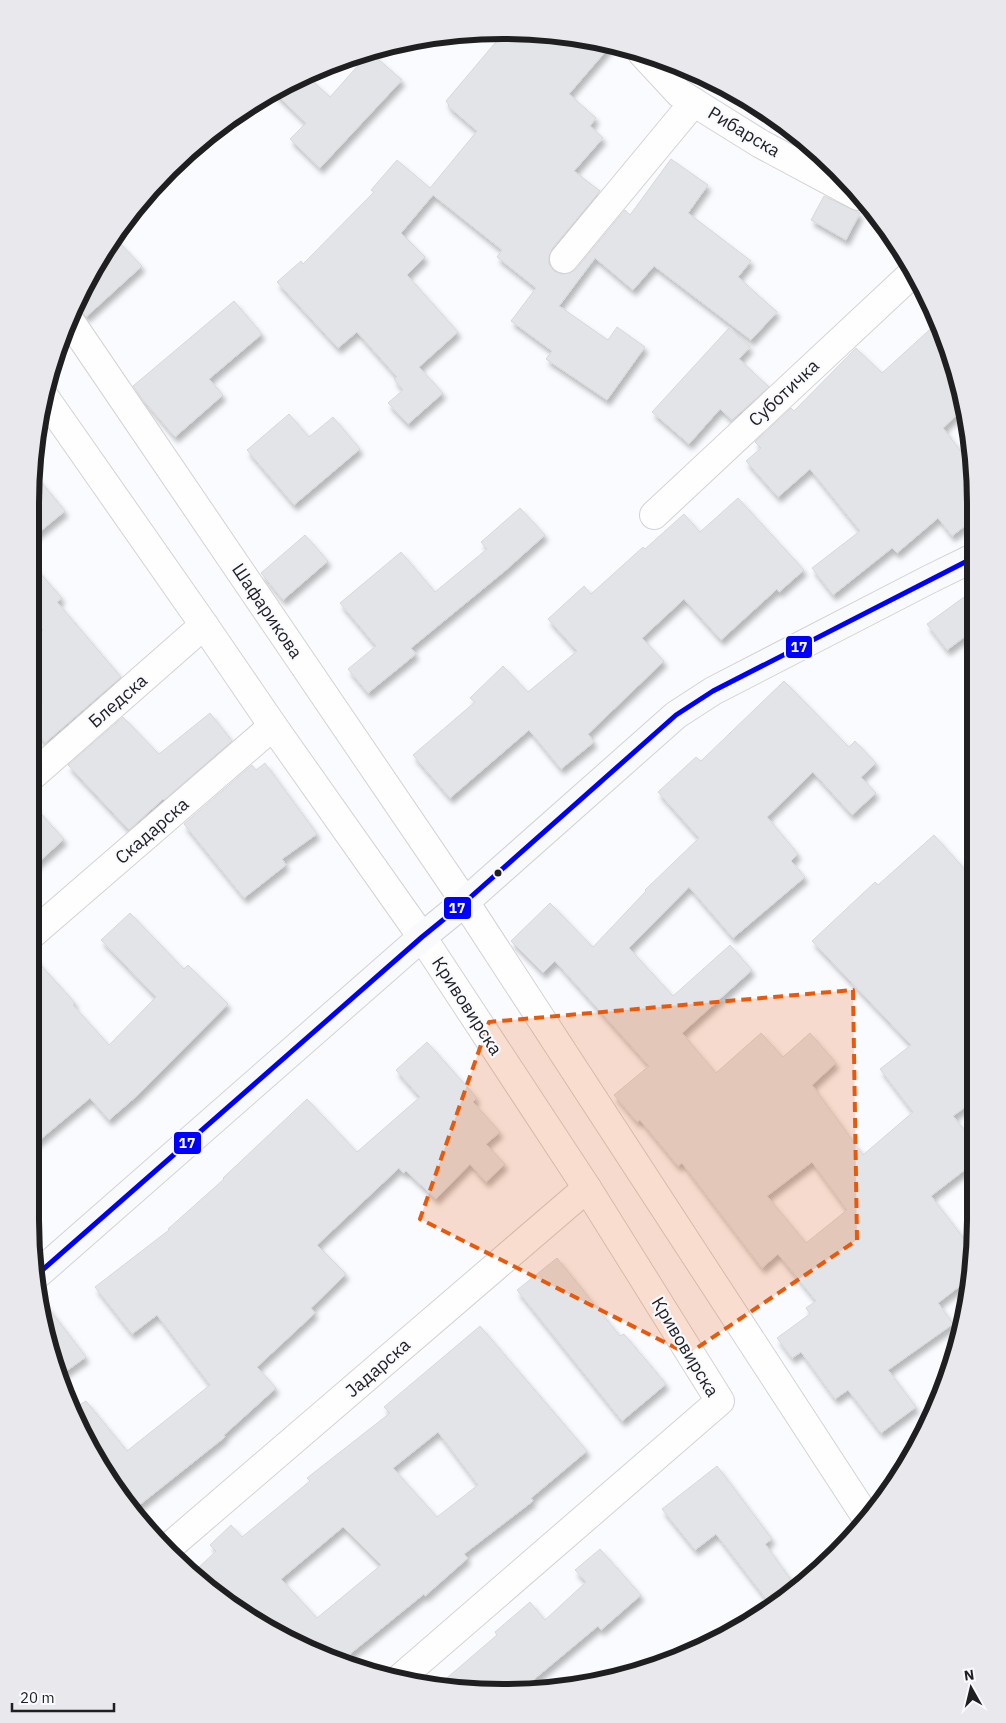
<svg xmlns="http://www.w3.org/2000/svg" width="1006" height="1723" font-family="'IBM Plex Sans',sans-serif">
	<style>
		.building { fill: #e3e4e7; stroke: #d7d8da; fill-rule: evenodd; filter: url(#shadow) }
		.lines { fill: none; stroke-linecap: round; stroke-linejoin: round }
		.street-casing { stroke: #d3d3d6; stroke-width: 30 }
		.secondary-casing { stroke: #d3d3d6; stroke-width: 30 }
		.street { stroke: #fefeff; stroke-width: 28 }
		.secondary { stroke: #f9fafc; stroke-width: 28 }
		.bus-1-casing { stroke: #f9faff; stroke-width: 9 }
		.bus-1 { stroke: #00f; stroke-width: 5 }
		.marked { fill: #e8590c; fill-opacity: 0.2; stroke: #e8590c; stroke-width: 4; stroke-dasharray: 10 6; stroke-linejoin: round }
		.bus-dot { fill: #1f1f21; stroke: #f9faff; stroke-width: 2 }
		.labels { text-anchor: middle; stroke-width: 4.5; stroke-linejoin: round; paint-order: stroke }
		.street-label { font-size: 18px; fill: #1f1f21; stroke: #f9faff }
		.rim { fill: none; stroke: #1f1f21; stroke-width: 6 }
		.line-badge { stroke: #f9faff; stroke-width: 2 }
		.badge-label { font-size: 14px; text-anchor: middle; font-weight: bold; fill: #fff }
	</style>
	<defs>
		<filter id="shadow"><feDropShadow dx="3" dy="5.5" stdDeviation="2.5" flood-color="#0004"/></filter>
	</defs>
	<rect width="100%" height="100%" fill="#fafbfe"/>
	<g class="building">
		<polygon points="506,30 595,39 612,44 569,94 596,118 590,126 603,138 574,171 600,191 552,249 549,257 549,264 554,271 562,274 570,273 576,269 625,210 630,215 671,159 708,185 688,213 751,261 738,277 777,312 751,340 654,266 633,290 595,258 559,306 608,340 617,327 645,347 607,400 546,359 552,351 511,321 536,288 497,257 502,250 433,195 401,233 425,257 407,275 458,332 419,367 443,393 408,424 388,403 403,390 394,379 397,377 357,332 338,348 277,282 301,261 303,264 374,192 371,190 397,160 430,188 477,131 448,106 449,105 446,101"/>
		<polygon points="370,52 402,80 320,168 290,139 306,123 274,92 306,75 330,97"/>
		<polygon points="824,196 860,213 846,240 811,220"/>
		<polygon points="113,236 142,266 86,317 77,307 110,240"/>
		<polygon points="234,301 262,334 209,379 223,395 175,437 142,399 133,386"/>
		<polygon points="938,322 951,351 963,409 943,428 975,470 975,518 952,536 938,518 897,553 892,548 833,595 812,568 860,531 810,469 778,497 746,461 761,448 755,442 791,408 794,411 856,348 882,373"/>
		<polygon points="729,328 750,347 739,359 769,387 732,420 720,409 689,444 652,412"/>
		<polygon points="289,414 309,437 333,417 360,449 294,505 247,450"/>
		<polygon points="31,470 65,511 31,539"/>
		<polygon points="738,498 804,570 779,592 777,589 721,640 684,599 642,638 664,661 588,734 594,742 561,769 529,730 450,798 413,755 475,702 470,698 503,666 528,692 577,651 548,619 584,586 591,594 643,547 645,549 684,514 700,532"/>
		<polygon points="520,508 545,535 506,570 411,648 416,654 368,693 348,669 376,646 340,603 401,552 435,592 487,549 481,542"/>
		<polygon points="305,535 328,561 283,600 261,573"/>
		<polygon points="31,563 62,598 57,602 121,677 45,743 31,726 31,641 43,630 36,621 31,626"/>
		<polygon points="975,589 975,629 947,650 927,624"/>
		<path d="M784,681L849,747L855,741L876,763L861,777L876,793L852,815L813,772L767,817L798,854L791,861L805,877L733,938L689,887L629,948L673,996L730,945L752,970L682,1033L716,1073L761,1033L783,1057L810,1033L836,1063L812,1085L863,1155L913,1112L880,1069L911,1045L812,941L875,882L878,885L934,835L975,881V1100L953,1116L975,1144V1162L931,1196L975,1253L969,1279L938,1303L953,1324L888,1370L916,1407L881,1433L848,1390L835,1399L801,1352L792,1358L777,1338L810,1314L806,1308L816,1301L778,1254L762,1268L682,1163L678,1166L640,1120L637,1122L614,1095L649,1066L555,961L543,973L511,941L550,903L593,947L646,891L645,890L699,838L658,792L696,757L701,761ZM812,1162L847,1210L806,1243L767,1196Z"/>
		<polygon points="210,713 232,741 164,800 163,799 129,830 68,765 123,717 159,754"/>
		<polygon points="265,763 317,834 282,859 286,865 244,898 184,824 252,765 256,770"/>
		<polygon points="31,803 64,839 30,870 31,823"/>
		<polygon points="130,913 184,969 188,965 228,1004 139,1094 109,1120 90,1098 30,1148 30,953 75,1003 73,1005 109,1045 156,997 101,940"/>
		<polygon points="427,1042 477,1098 473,1102 500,1132 486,1144 505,1164 486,1182 470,1164 436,1199 406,1171 403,1173 399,1168 317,1245 346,1274 311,1308 315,1313 257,1367 276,1388 224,1435 225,1437 132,1511 128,1508 74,1408 86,1401 127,1451 210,1385 157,1315 132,1334 95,1287 169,1230 168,1229 224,1179 223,1178 307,1099 357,1152 420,1097 396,1070"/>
		<polygon points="557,1258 620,1336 624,1334 666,1384 622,1421 517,1290"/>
		<polygon points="43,1301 86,1357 58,1377 55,1372"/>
		<path d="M480,1326L587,1451L531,1498L533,1501L464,1554L468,1558L425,1596L424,1594L350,1654L364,1669L240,1613L195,1571L216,1551L210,1545L231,1525L242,1537L310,1481L307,1478L390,1413L384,1407ZM438,1432L478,1485L437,1517L393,1468ZM343,1527L381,1565L317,1618L281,1579Z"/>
		<polygon points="717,1466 772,1539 765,1544 791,1580 766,1599 716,1534 695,1550 662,1509"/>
		<polygon points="600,1549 641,1595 601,1630 598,1626 520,1691 441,1683 497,1635 495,1632 530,1602 545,1620 586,1582 575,1570"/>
	</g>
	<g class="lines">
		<g class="street-casing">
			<g id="street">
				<polyline points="642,53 679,93 761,144 858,196"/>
				<polyline points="564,259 694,102"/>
				<polyline points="70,321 465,902 866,1517"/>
				<polyline points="46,399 204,625 273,726 422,937 587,1188 720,1401 399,1679"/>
				<polyline points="654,515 915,271"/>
				<polyline points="31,777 204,625"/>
				<polyline points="30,936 273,726"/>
				<polyline points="169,1547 587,1188"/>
			</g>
		</g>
		<g class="secondary-casing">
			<polyline id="secondary" points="39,1273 422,937 465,902 676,715 713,691 930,579 975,557"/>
		</g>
		<use href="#street" class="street"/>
		<use href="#secondary" class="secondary"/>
		<g class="bus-1-casing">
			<polyline id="bus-1" points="39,1273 422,937 465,902 676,715 713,691 975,557"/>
		</g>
		<use href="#bus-1" class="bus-1"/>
	</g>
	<path class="marked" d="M853,990L857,1240L688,1354L420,1219L489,1022Z"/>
	<circle class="bus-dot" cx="498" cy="873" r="4.5"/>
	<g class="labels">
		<g class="street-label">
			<text transform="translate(744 132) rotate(31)" y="6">Рибарска</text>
			<text transform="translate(784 393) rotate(-43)" y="6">Суботичка</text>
			<text transform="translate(267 611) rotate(56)" y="6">Шафарикова</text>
			<text transform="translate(118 701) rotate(-41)" y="6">Бледска</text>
			<text transform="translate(152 831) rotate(-41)" y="6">Скадарска</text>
			<text transform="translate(467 1006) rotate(57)" y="6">Кривовирска</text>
			<text transform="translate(685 1347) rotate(59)" y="6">Кривовирска</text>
			<text transform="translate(378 1368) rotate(-41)" y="6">Јадарска</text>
		</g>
	</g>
	<path d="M0 0H1006V1723H0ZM503 39H503A464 464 0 0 1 967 503V1220A464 464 0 0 1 503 1684H503A464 464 0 0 1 39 1220V503A464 464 0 0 1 503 39Z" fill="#e8e8ed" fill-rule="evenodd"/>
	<path class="rim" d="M503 39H503A464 464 0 0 1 967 503V1220A464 464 0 0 1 503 1684H503A464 464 0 0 1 39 1220V503A464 464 0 0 1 503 39Z"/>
	<g class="line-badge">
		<rect x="785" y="635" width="28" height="24" rx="5" fill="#00f"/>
		<rect x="443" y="896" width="29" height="24" rx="5" fill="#00f"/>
		<rect x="173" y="1131" width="29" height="24" rx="5" fill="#00f"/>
	</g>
	<g class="badge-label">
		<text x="799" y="652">17</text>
		<text x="457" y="913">17</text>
		<text x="187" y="1148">17</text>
	</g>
	<g transform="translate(971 1688) rotate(352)" stroke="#f9faff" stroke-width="4" paint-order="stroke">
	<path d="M0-4L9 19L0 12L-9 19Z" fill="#1f1f21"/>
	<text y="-8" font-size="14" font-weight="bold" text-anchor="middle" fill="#1f1f21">N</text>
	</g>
	<path d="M12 1703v8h102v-8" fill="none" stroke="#1f1f21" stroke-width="2.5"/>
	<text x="20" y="1703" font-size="15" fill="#1f1f21" stroke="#f9faff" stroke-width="4" paint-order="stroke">20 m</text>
</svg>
